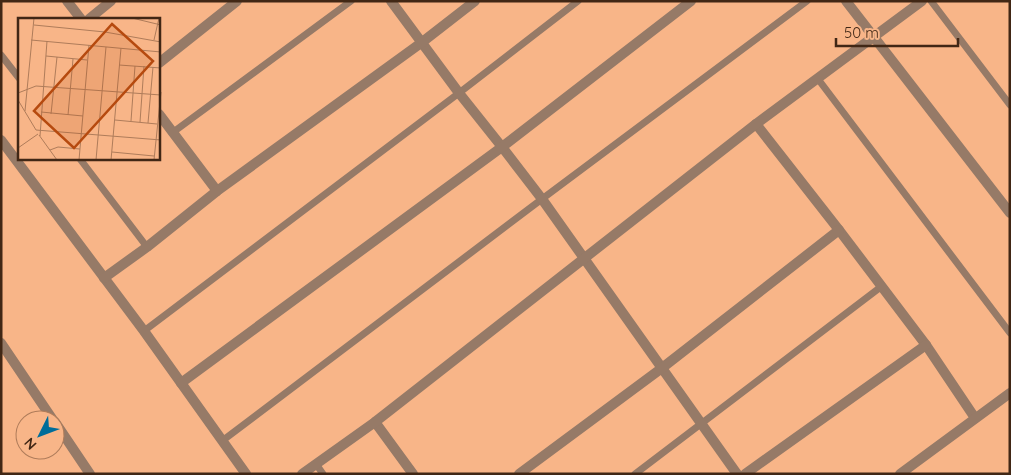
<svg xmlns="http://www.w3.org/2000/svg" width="1011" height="475" font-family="Quicksand,sans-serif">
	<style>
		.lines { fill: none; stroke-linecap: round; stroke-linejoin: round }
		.service { stroke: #967a67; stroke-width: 7 }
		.minor { stroke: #967a67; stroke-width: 10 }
		.inset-road { fill: none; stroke: #af7c5a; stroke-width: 1 }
		.view { fill: #b64a0f; fill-opacity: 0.15; stroke: #b64a0f; stroke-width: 2.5 }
		.inset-edge { fill: none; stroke: #412715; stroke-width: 2.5 }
	</style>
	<rect width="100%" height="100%" fill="#f8b588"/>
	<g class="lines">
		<g class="service">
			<polyline points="931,1 1010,105"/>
			<polyline points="1,55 19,78"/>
			<polyline points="818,79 1010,333"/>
			<polyline points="172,133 351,1"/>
			<polyline points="80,159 147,247"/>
			<polyline points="144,331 459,93 578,1"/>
			<polyline points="222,441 542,199 807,1"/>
			<polyline points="316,464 323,474"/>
			<polyline points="635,474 882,286"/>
		</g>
		<g class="minor">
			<polyline points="67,1 81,19"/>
			<polyline points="391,1 459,93 502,147 542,199 737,474"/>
			<polyline points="846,1 1010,213"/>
			<polyline points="89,19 111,1"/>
			<polyline points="159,63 237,1"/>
			<polyline points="159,114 217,191"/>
			<polyline points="756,124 839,230 926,345 975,418"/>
			<polyline points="1,140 144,331 246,474"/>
			<polyline points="104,278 147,247 217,191 421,43 475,1"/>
			<polyline points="1,343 53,420"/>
			<polyline points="181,383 502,147 691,1"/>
			<polyline points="55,422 90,474"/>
			<polyline points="375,422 413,474"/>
			<polyline points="302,474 375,422 756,124 922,1"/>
			<polyline points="519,474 662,368 839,230"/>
			<polyline points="745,474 926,345"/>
			<polyline points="900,474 1010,393"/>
		</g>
	</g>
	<g transform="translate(18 18)">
		<rect width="142" height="142" fill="#f8b588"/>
		<path class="inset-road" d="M114,0L143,7M16,7L87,14L143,24M0,14V39M13,22L143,34M136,22L141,0M28,38L69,42M101,47L143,50M0,75L18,68L143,77M0,82L18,112M7,93L16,0M23,94L65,98M33,96L39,39M50,97L55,41M97,102L139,106M113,103L117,48M122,104L126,48M130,105L135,49M18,112L143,122M21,117L39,142M22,118L29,23M0,130L20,116M32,132L40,129L62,131M94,134L136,138M61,142L71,27M78,142L88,29M93,142L103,30M136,142L143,74"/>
		<path class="view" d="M94,6L135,43L56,130L16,93Z"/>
		<rect width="142" height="142" class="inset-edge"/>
	</g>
	<rect width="1011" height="475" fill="none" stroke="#412715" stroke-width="5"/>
	<g transform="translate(40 435) rotate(228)"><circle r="24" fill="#f8b588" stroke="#af7c5a"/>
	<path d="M0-4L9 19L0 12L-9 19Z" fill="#006d9a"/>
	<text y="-8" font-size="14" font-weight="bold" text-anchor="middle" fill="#412715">N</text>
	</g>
	<path d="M836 38v8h122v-8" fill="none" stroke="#412715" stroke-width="2.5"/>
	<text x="844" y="38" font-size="15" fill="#412715" stroke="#f8b588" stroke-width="4" paint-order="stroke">50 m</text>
</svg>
